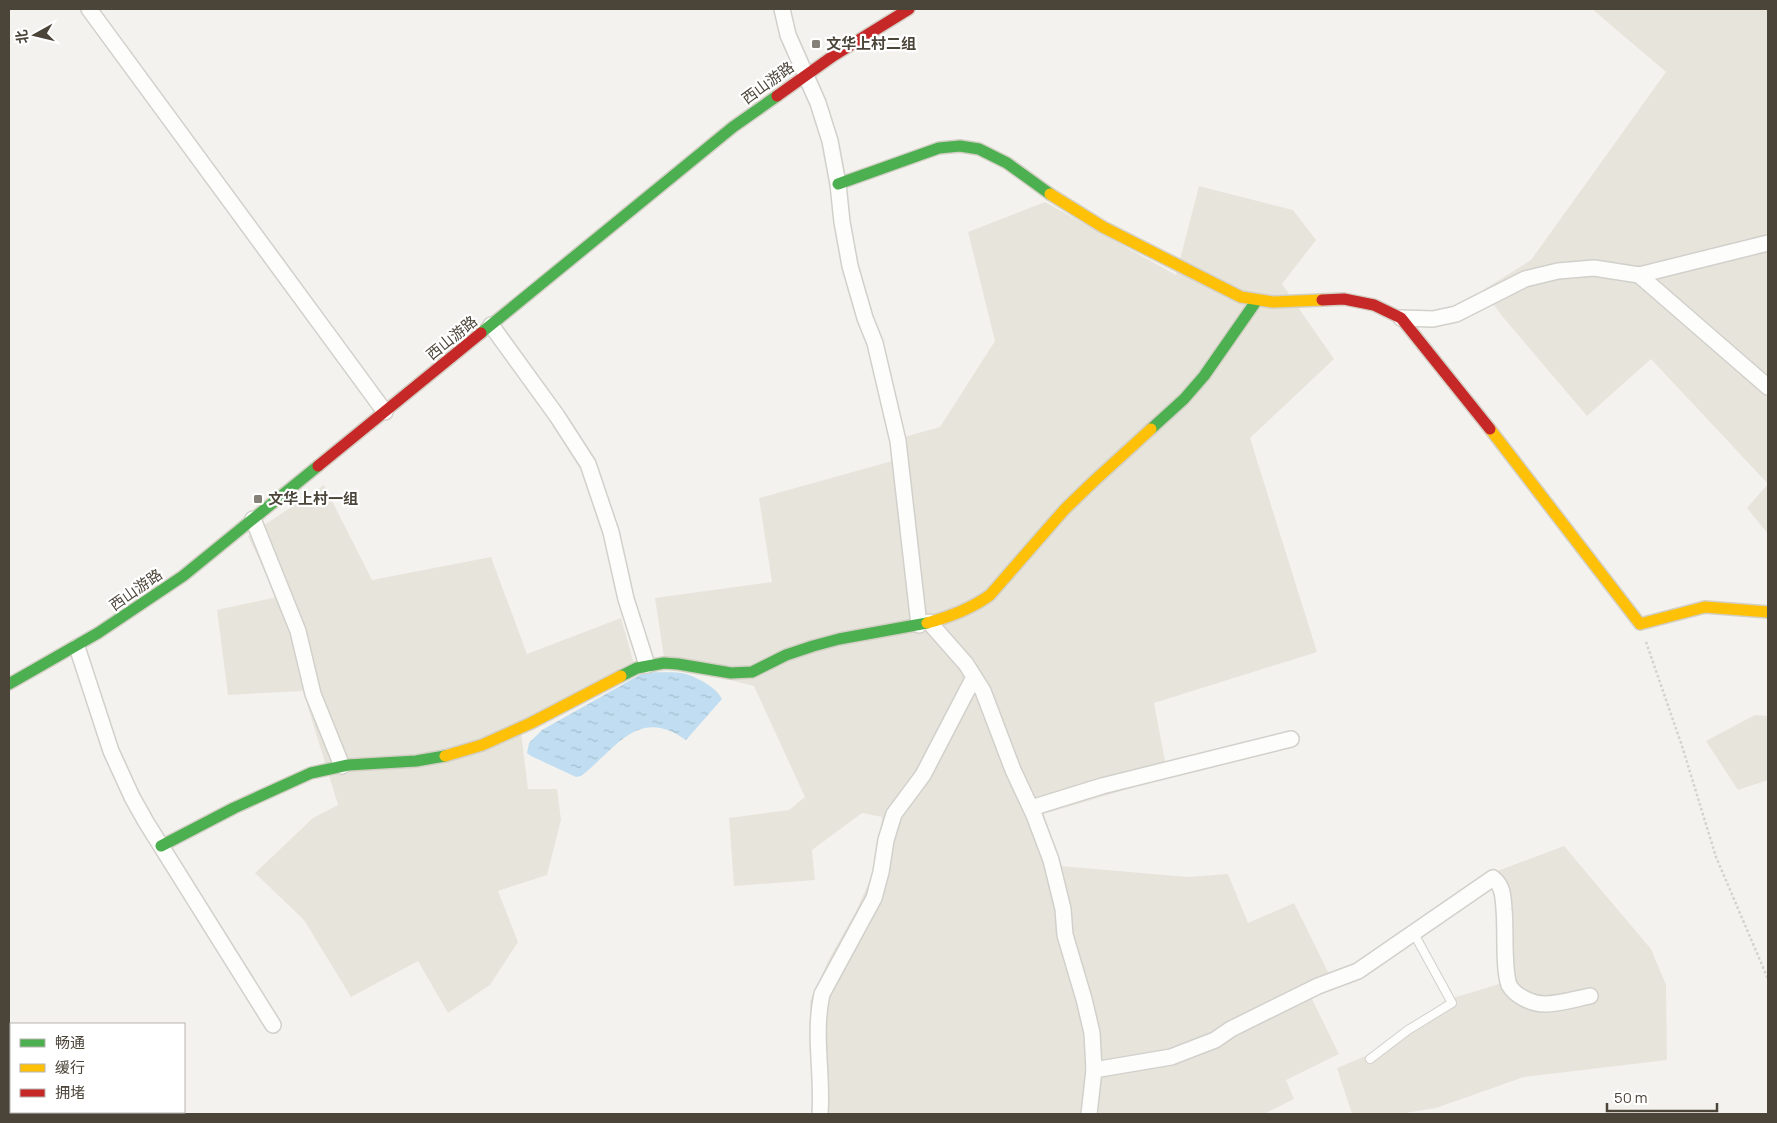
<svg xmlns="http://www.w3.org/2000/svg" width="1777" height="1123" font-family="Manrope,'Noto Sans SC',sans-serif">
	<style>
		.residential { fill: #e7e4dc }
		.water { fill: url(#water-ripples) }
		.lines { fill: none; stroke-linecap: round; stroke-linejoin: round }
		.lane-casing { stroke: #d2d0cb; stroke-width: 10 }
		.street-casing { stroke: #d2d0cb; stroke-width: 18 }
		.fast-casing { stroke: #d3cfc5; stroke-width: 14 }
		.slow-casing { stroke: #d3cfc5; stroke-width: 14 }
		.jam-casing { stroke: #d3cfc5; stroke-width: 14 }
		.path { stroke: #d3d2cc; stroke-width: 2.5; stroke-dasharray: 2.5 2.5; stroke-linecap: butt }
		.lane { stroke: #fdfdfc; stroke-width: 8 }
		.street { stroke: #fdfdfc; stroke-width: 15 }
		.fast { stroke: #4caf50; stroke-width: 11 }
		.slow { stroke: #ffc107; stroke-width: 11 }
		.jam { stroke: #c62828; stroke-width: 11 }
		.poi-dot { fill: #868178; stroke: #fff; stroke-width: 2 }
		.labels { text-anchor: middle; stroke-width: 4.5; stroke-linejoin: round; paint-order: stroke }
		.poi-label { font-size: 15px; font-weight: bold; fill: #4b4439; stroke: #fff; text-anchor: start }
		.street-label { font-size: 15px; fill: #4b4439; stroke: #fff }
	</style>
	<defs>
		<pattern id="water-ripples" width="26" height="14" patternUnits="userSpaceOnUse" patternTransform="scale(1.25)"><rect width="26" height="14" fill="#c0ddf1"/><path d="M2 4q2-2 4 0t4 0M15 11q2-2 4 0t4 0" fill="none" stroke="#a6bfcf"/></pattern>
	</defs>
	<rect width="100%" height="100%" fill="#f4f2ee"/>
	<g class="residential">
		<polygon points="1592,9 1768,9 1768,534 1747,508 1768,484 1651,359 1587,416 1502,316 1483,290 1531,260 1666,72"/>
		<polygon points="1199,186 1293,210 1316,240 1282,284 1334,359 1250,438 1317,652 1154,703 1168,777 1044,814 1060,866 1188,877 1228,874 1248,923 1294,903 1335,986 1312,999 1339,1054 1286,1080 1294,1099 1264,1114 813,1114 810,1001 829,959 856,911 876,867 882,817 862,813 812,850 815,880 734,886 729,818 789,810 805,797 754,686 665,664 655,598 772,582 759,498 896,460 893,440 940,427 995,341 968,232 1045,202 1176,275"/>
		<polygon points="324,485 372,580 491,557 527,654 621,618 635,667 520,724 528,789 557,789 561,820 547,875 498,891 518,942 490,985 448,1013 418,961 351,997 304,920 255,873 313,818 338,805 303,691 228,695 217,610 277,597 248,536"/>
		<polygon points="1755,715 1768,716 1768,780 1738,790 1706,741"/>
		<polygon points="1564,846 1651,949 1666,985 1667,1060 1524,1077 1436,1108 1399,1114 1352,1114 1337,1068 1375,1052 1446,1000 1499,984 1500,899 1489,874"/>
	</g>
	<path class="water" d="M645,672C658,673 674,671 686,674C698,678 716,687 722,699L686,740C638,705 615,750 581,776L576,777L531,756L527,753L529,743L542,730Z"/>
	<g class="lines">
		<g class="lane-casing">
			<polyline id="lane" points="1370,1059 1408,1030 1452,1003 1413,932"/>
		</g>
		<g class="street-casing">
			<g id="street">
				<polyline points="89,9 385,412"/>
				<polyline points="782,9 788,35 818,103 830,141 838,184 842,222 850,266 865,318 875,343 898,441 919,625"/>
				<polyline points="1639,275 1768,387"/>
				<polyline points="1401,318 1433,319 1456,314 1525,279 1558,271 1594,268 1639,275 1768,243"/>
				<polyline points="491,325 557,416 588,464 611,532 626,599 647,665"/>
				<polyline points="253,519 298,631 313,694 342,766"/>
				<polyline points="929,622 966,664 983,691 1013,770 1034,815 1051,860 1063,909 1065,935 1084,999 1092,1033 1094,1070 1089,1114"/>
				<polyline points="77,647 111,751 132,797 146,822 273,1025"/>
				<polyline points="1031,808 1102,786 1291,739"/>
				<path d="M1094,1070L1171,1057L1215,1040L1231,1029L1318,986L1358,971L1493,878C1503,886 1503,896 1504,909C1506,928 1503,969 1509,985C1515,996 1532,1004 1545,1004C1559,1004 1575,999 1590,996"/>
				<path d="M820,1114C823,1074 813,1034 822,994L874,898L881,872L886,840L894,814L923,775L974,677"/>
			</g>
		</g>
		<g class="fast-casing">
			<g id="fast">
				<polyline points="838,184 939,148 960,146 979,149 1007,163 1050,194"/>
				<polyline points="481,333 733,127 777,96"/>
				<polyline points="1151,429 1184,399 1204,376 1257,300"/>
				<polyline points="621,676 637,668 664,663 678,664 731,673 752,672 786,655 813,646 839,639 927,623"/>
				<polyline points="9,684 98,633 183,576 318,466"/>
				<polyline points="161,846 234,808 311,773 348,765 416,761 445,756"/>
			</g>
		</g>
		<g class="slow-casing">
			<g id="slow">
				<polyline points="1050,194 1103,227 1241,297 1273,302 1322,300"/>
				<polyline points="1490,429 1640,624 1705,607 1768,612"/>
				<path d="M927,623C949,617 971,609 990,595L1065,509L1094,481L1151,429"/>
				<polyline points="445,756 482,745 531,723 621,676"/>
			</g>
		</g>
		<g class="jam-casing">
			<g id="jam">
				<polyline points="777,96 833,56 909,9"/>
				<polyline points="1322,300 1344,299 1374,305 1401,318 1490,429"/>
				<polyline points="318,466 481,333"/>
			</g>
		</g>
		<polyline class="path" points="1646,642 1682,746 1716,857 1768,979"/>
		<use href="#lane" class="lane"/>
		<use href="#street" class="street"/>
		<use href="#fast" class="fast"/>
		<use href="#slow" class="slow"/>
		<use href="#jam" class="jam"/>
	</g>
	<g class="poi-dot">
		<rect x="811" y="39" width="10" height="10" rx="2.5"/>
		<rect x="253" y="494" width="10" height="10" rx="2.5"/>
	</g>
	<g class="labels">
		<g class="poi-label">
			<text x="826" y="49">文华上村二组</text>
			<text x="268" y="504">文华上村一组</text>
		</g>
		<g class="street-label">
			<text transform="translate(768 83) rotate(-36)" y="5">西山游路</text>
			<text transform="translate(452 338) rotate(-39)" y="5">西山游路</text>
			<text transform="translate(136 590) rotate(-35)" y="5">西山游路</text>
		</g>
	</g>
	<rect width="1777" height="1123" fill="none" stroke="#4b4439" stroke-width="20"/>
	<rect x="10" y="1023" width="175" height="90" fill="#ffffff" stroke="#b7b4b0"/>
	<rect x="20" y="1039" width="25" height="8" fill="#4caf50" stroke="#b7b4b0"/>
	<text x="55" y="1048" font-size="15" fill="#4b4439">畅通</text>
	<rect x="20" y="1064" width="25" height="8" fill="#ffc107" stroke="#b7b4b0"/>
	<text x="55" y="1073" font-size="15" fill="#4b4439">缓行</text>
	<rect x="20" y="1089" width="25" height="8" fill="#c62828" stroke="#b7b4b0"/>
	<text x="55" y="1098" font-size="15" fill="#4b4439">拥堵</text>
	<g transform="translate(35 35) rotate(262)" stroke="#ffffff" stroke-width="4" paint-order="stroke">
	<path d="M0-4L9 19L0 12L-9 19Z" fill="#4b4439"/>
	<text y="-8" font-size="14" font-weight="bold" text-anchor="middle" fill="#4b4439">北</text>
	</g>
	<path d="M1607 1103v8h110v-8" fill="none" stroke="#4b4439" stroke-width="2.5"/>
	<text x="1614" y="1103" font-size="15" fill="#4b4439" stroke="#ffffff" stroke-width="4" paint-order="stroke">50 m</text>
</svg>
